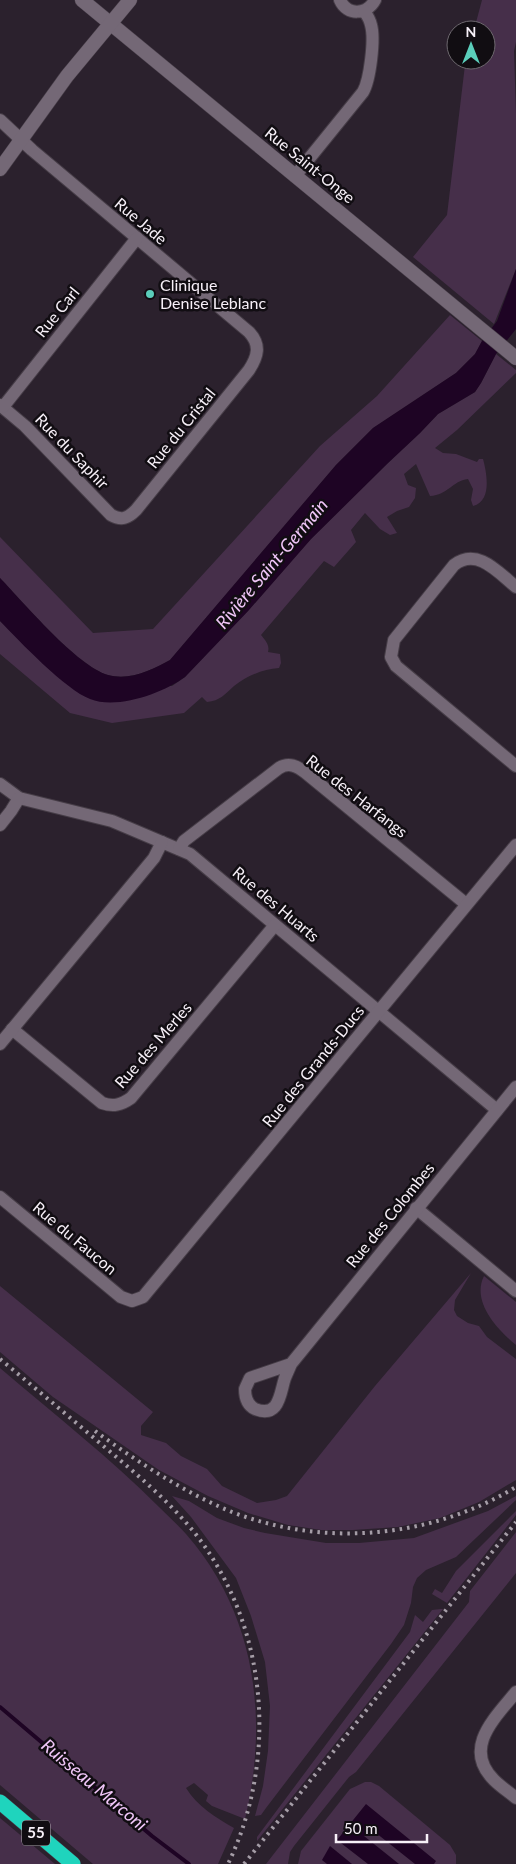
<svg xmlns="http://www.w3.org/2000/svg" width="516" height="1864" font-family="Lato,sans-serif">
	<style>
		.green { fill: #462f4a }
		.water { fill: #1e0424 }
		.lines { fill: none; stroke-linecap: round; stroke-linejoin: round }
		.stream { stroke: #1e0424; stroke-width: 4 }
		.minor-casing { stroke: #463d47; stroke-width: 14 }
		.tertiary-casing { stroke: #463d47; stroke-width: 15 }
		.motorway-casing { stroke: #463d47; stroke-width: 16 }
		.minor { stroke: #746876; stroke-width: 12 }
		.tertiary { stroke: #746876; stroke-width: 14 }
		.motorway { stroke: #1fd4bd; stroke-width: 15 }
		.rail { stroke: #a59da7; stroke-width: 4; stroke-dasharray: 2.5 5; stroke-linecap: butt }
		.poi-dot { fill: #5bcebb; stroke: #110d12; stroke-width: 2 }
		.labels { text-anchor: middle; stroke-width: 5; stroke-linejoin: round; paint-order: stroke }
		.shield { fill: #110d12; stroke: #b2acb3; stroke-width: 1 }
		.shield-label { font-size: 15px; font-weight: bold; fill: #f7f0f8 }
		.street-label { font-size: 16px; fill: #f7f0f8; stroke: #110d12 }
		.poi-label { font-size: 16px; fill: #f7f0f8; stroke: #110d12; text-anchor: start }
		.water-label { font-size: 18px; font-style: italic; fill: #f0c6f8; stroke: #110d12 }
	</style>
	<rect width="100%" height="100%" fill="#2b212d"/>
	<g class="green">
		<polygon points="482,0 516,0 516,42 514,51 516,113 516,269 494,324 413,257 447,215 465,65 466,60 486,60 486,30 474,30"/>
		<path d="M450,315L482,341L475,354L456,373L373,428L336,465L170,660C152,670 130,681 108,675C77,666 24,603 0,578V537L93,633L153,629L320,446L377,396Z"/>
		<path d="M496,354L516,370V373L457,430L435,448L443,453L456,454L477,462L479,459H483C487,474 492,501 473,506L471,500L473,489L468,479C452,481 448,495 430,496L416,464L404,474L408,485L416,488L415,498L409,507L397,511L387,517L397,533L390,535L380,529L365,513L351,530L356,542L334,567L324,561L261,635C265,640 270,645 268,652L280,654L281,663L279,668C263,669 247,676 234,686C225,694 220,701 207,702L202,697L184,713L112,723L70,713L0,654V621L55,674L172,686L185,677L248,611L311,539L388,463L420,433L438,414L475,392L481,383Z"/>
		<polygon points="471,1273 455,1300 454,1310 457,1316 468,1323 479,1326 487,1337 516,1359 516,1480 479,1502 440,1518 398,1527 353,1530 321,1530 288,1525 248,1513 208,1496 159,1470 53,1397 0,1352 0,1286 153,1412 141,1426 141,1435 166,1443 181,1456 207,1469 222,1486 257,1503 276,1500 287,1496 375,1386"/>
		<path d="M484,1276L516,1302V1345C498,1330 471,1302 484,1276Z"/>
		<path d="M0,1368C54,1414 110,1458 159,1507C168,1516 178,1525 186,1534C256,1614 269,1719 245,1819L212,1806L206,1801L208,1795L194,1783L186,1788C198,1807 215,1817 234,1828L218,1864H93L0,1785Z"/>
		<polygon points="172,1496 189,1501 217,1518 244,1528 265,1533 326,1543 359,1543 414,1538 488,1511 516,1496 516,1500 456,1557 426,1570 417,1578 413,1587 411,1603 404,1625 391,1644 266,1808 261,1815 255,1816 263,1786 268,1751 270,1706 265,1662 251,1616 236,1578 191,1517"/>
		<polygon points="516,1511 516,1515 447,1603 432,1594 435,1589 442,1593 456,1571"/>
		<polygon points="516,1532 516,1573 356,1772 349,1777 294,1846 290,1852 288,1864 266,1864 469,1602 470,1591"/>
		<polygon points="441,1609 443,1609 257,1841 257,1837 410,1632 415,1615 423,1622 432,1610"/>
		<polygon points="365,1782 371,1782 379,1786 450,1845 456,1855 456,1864 298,1864 301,1851 350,1789"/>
		<polygon points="0,1818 55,1864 0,1864"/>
	</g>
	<g class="water">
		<path d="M516,269V329L496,354L481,383L475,392L438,414L420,433L388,463L311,539L248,611L185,677C163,693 117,710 90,699C66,690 19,641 0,621V578C24,603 77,666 108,675C130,681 152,670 170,660L336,465L373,428L456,373L475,354L482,341L497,321Z"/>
		<polygon points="366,1804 436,1861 434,1864 415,1864 371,1829 364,1836 399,1864 368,1864 337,1840"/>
		<polygon points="330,1846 352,1864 327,1864 322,1860"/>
	</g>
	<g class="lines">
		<polyline class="stream" points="0,1707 152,1836 189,1864"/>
		<g class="minor-casing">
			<g id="minor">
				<path d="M340,0C347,16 367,15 375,0"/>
				<path d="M0,120L32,150L249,332C261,345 258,356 249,370L136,510C128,518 122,521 111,515L25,426L0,405"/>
				<path d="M295,176L363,92C370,80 375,39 371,25C370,20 367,15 364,11"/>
				<polyline points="3,407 137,238"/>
				<path d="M516,587C498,572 477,547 454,565L394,640L391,657L396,666L516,766"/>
				<polyline points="0,784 19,798 112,821 190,854 497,1110"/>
				<polyline points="0,825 11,811 19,798"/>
				<path d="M179,849L184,841L279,768C289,762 297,766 306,773L466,904"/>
				<path d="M12,1029L102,1103C113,1107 121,1105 131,1098L275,925"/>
				<polyline points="0,1044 154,858 162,842"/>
				<polyline points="0,1197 121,1297 132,1301 143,1297 516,845"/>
				<polyline points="416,1208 516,1291"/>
				<path d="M291,1364L250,1378L245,1389C245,1397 247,1405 255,1409C280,1419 280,1392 285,1378C287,1373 289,1369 291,1364L516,1087"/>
				<path d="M516,1692C495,1718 462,1748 494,1780C501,1787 509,1792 516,1798"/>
			</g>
		</g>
		<g class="tertiary-casing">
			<g id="tertiary">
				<polyline points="82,0 516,358"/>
				<polyline points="0,169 67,76 130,0"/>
			</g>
		</g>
		<g class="motorway-casing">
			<polyline id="motorway" points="0,1802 73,1864"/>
		</g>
		<use href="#minor" class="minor"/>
		<use href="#tertiary" class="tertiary"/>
		<use href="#motorway" class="motorway"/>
		<g class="rail">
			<path d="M0,1359C34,1387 67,1415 101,1444C134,1472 167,1499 194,1532C268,1625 279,1758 228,1864"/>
			<path d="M95,1431C138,1462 183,1492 232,1512C325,1548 431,1538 516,1487"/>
			<polyline points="244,1864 516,1522"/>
		</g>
	</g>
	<circle class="poi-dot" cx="150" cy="294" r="5"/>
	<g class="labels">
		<rect class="shield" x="22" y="1820.5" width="28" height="25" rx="4"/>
		<g class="shield-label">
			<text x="36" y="1838">55</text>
		</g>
		<g class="street-label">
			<text transform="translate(310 165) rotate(39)" y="6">Rue Saint-Onge</text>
			<text transform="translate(141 221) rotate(40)" y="6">Rue Jade</text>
			<text transform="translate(57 312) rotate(-51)" y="6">Rue Carl</text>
			<text transform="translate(181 428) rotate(-51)" y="6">Rue du Cristal</text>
			<text transform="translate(72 451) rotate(46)" y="6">Rue du Saphir</text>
			<text transform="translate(357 796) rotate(38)" y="6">Rue des Harfangs</text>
			<text transform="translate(276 904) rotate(40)" y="6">Rue des Huarts</text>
			<text transform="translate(153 1045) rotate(-49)" y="6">Rue des Merles</text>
			<text transform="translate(313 1066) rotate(-51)" y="6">Rue des Grands-Ducs</text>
			<text transform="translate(390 1215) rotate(-51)" y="6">Rue des Colombes</text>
			<text transform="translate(75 1238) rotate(40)" y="6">Rue du Faucon</text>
		</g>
		<g class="poi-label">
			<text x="160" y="291">Clinique<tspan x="160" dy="18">Denise Leblanc</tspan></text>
		</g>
		<g class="water-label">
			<text transform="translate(272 564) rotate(-50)" y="6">Rivière Saint-Germain</text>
			<text transform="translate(94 1785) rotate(40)" y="6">Ruisseau Marconi</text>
		</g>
	</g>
	<g transform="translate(471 45)"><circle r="24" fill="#110d12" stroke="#6d686e"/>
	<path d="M0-4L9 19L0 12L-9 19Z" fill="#5bcebb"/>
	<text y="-8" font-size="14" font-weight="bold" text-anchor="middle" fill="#f7f0f8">N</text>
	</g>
	<path d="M336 1834v8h91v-8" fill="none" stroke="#f7f0f8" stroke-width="2.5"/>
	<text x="344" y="1834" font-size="15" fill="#f7f0f8" stroke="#110d12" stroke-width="4" paint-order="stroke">50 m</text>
</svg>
